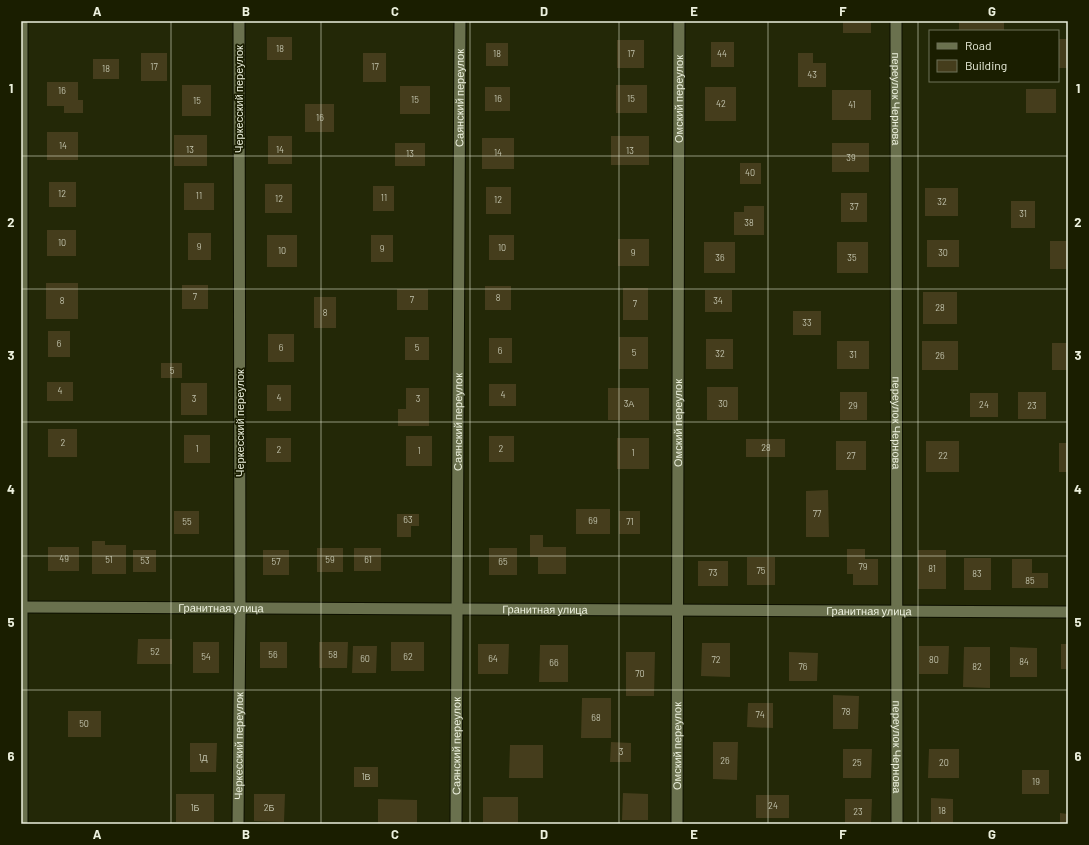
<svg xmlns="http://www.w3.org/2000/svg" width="1089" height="845" font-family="Barlow,sans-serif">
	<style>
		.building { fill: #453d1c }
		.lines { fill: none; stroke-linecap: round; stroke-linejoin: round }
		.minor-casing { stroke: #0d1000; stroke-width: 13 }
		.minor { stroke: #6a714e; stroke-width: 11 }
		.grid { fill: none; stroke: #ecf0dd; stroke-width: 1; stroke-opacity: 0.55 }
		.labels { text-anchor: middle; stroke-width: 3.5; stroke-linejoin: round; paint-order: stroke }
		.number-label { font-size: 9px; fill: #c2c3ad }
		.street-label { font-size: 11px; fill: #ecf0dd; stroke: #1a1e00 }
		.neatline { fill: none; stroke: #ecf0dd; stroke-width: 1.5 }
		.grid-label { font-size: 13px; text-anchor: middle; font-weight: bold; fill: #ecf0dd }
	</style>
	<rect width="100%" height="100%" fill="#232807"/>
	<g class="building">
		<rect x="843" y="21" width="28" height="12"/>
		<rect x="959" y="21" width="45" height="10"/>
		<rect x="267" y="37" width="25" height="23"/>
		<rect x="1058" y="39" width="10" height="29"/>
		<rect x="617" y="40" width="27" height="28"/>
		<rect x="711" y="42" width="23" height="25"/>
		<rect x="486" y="43" width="22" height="23"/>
		<rect x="141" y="53" width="26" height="28"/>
		<rect x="363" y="53" width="23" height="29"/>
		<polygon points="798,53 813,53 813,63 826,63 826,87 798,87"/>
		<rect x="93" y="59" width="26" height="20"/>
		<polygon points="47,82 78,82 78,100 83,100 83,113 64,113 64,106 47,106"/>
		<rect x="182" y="85" width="29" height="31"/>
		<rect x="616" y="85" width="31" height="28"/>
		<rect x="400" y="86" width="30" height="28"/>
		<rect x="485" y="87" width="25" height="24"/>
		<rect x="705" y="87" width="31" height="34"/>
		<rect x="1026" y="89" width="30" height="24"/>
		<rect x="832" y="90" width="39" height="30"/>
		<rect x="305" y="104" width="29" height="28"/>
		<rect x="47" y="132" width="31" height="28"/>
		<rect x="174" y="135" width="33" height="31"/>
		<rect x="268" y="136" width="24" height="28"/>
		<rect x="611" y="136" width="38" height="29"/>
		<rect x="482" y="138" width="32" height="31"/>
		<rect x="395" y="143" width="30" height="23"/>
		<rect x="832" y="143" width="37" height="29"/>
		<rect x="740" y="163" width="21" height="21"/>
		<rect x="49" y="182" width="27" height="25"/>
		<rect x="184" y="183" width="30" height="27"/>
		<rect x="265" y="184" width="27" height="29"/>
		<rect x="373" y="186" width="21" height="25"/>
		<rect x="486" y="187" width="25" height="27"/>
		<rect x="925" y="188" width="33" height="28"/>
		<rect x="841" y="193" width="26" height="29"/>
		<rect x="1011" y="201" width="24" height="27"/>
		<polygon points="744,206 764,206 764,235 734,235 734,212 744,212"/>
		<rect x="47" y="230" width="29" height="26"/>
		<rect x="188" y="233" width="23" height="27"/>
		<rect x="267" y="235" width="30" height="32"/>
		<rect x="371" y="235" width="22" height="27"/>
		<rect x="489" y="235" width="25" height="25"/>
		<rect x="618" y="239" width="31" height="27"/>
		<rect x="927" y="240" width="32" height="27"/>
		<rect x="1050" y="241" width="18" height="28"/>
		<rect x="704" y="242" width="31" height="31"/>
		<rect x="837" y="242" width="31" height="31"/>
		<rect x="46" y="283" width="32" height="36"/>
		<rect x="182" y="285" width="26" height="24"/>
		<rect x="485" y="286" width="26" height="24"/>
		<rect x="623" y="288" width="25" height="32"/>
		<rect x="397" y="289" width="31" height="21"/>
		<rect x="705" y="290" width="27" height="22"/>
		<rect x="923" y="292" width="34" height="32"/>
		<rect x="314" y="297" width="22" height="31"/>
		<rect x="793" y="311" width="28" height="24"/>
		<rect x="48" y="331" width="22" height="26"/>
		<rect x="268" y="334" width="26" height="28"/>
		<rect x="405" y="337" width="24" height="23"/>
		<rect x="619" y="337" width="29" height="32"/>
		<rect x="489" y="338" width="23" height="25"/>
		<rect x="706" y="339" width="27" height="30"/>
		<rect x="837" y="341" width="32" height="28"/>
		<rect x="922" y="341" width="36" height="29"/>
		<rect x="1052" y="343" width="16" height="27"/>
		<rect x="161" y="363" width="21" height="15"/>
		<rect x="47" y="382" width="26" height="19"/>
		<rect x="181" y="383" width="26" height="32"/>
		<rect x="489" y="384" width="27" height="22"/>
		<rect x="267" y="385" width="24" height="26"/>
		<rect x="707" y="387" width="31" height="33"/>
		<polygon points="406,388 429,388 429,426 398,426 398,409 406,409"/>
		<rect x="608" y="388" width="41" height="32"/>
		<rect x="840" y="392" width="27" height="28"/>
		<rect x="1018" y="392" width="28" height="27"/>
		<rect x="970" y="393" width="28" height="24"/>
		<rect x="48" y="429" width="29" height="28"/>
		<rect x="184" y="435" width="26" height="28"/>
		<rect x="406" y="436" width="26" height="30"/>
		<rect x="489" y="436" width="25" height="26"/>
		<rect x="266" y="438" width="25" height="24"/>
		<rect x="617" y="438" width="32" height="31"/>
		<rect x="746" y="439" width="39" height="18"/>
		<rect x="836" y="441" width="30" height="29"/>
		<rect x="926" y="441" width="33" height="31"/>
		<rect x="1059" y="443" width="9" height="29"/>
		<polygon points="828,490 829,537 806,537 806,491"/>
		<rect x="576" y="509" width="34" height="25"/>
		<rect x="174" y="511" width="25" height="23"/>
		<rect x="619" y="511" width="21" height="23"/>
		<polygon points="397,514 419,514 419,526 411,526 411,537 397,537"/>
		<polygon points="530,535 543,535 543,547 566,547 566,574 538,574 538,557 530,557"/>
		<polygon points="92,541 105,541 105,545 126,545 126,574 92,574"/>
		<rect x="48" y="547" width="31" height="24"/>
		<rect x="317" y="548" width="26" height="24"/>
		<rect x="354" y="548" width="27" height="23"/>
		<rect x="489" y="548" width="28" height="27"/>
		<polygon points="847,549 865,549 865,559 878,559 878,585 853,585 853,574 847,574"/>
		<rect x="133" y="550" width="23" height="22"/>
		<rect x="263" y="550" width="26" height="25"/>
		<rect x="918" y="550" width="28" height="39"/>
		<rect x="747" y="557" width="28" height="28"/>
		<rect x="964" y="558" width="27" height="32"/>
		<polygon points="1012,559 1032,559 1032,573 1048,573 1048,588 1012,588"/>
		<rect x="698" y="561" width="30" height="25"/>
		<polygon points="138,639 172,639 172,664 137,664"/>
		<rect x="193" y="642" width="26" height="31"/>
		<rect x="260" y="642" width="27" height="26"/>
		<polygon points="319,642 348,642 347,668 319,668"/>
		<rect x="391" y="642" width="33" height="29"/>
		<polygon points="702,643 730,643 730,677 701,676"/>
		<polygon points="478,644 509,644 508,674 478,674"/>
		<rect x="1061" y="644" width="7" height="25"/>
		<polygon points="540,645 568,645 568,682 539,682"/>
		<polygon points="353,646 377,646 376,673 352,673"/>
		<polygon points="919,646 949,646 948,674 919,674"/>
		<polygon points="964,647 990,647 990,688 963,687"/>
		<polygon points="1010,647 1037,648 1037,677 1010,677"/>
		<polygon points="626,652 655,652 654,696 626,696"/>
		<polygon points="789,652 818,653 817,681 789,681"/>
		<polygon points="833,695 859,696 858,729 833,729"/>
		<polygon points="582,698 611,698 611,738 581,738"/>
		<polygon points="748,703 773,703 773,728 747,727"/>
		<rect x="68" y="711" width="33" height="26"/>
		<polygon points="611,742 631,743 631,762 610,762"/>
		<polygon points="713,742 738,742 737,780 713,779"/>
		<polygon points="190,743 217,743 216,772 190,772"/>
		<polygon points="510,745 543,745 543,778 509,778"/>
		<polygon points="843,749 872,749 871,778 843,778"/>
		<polygon points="929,749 959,749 959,778 928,778"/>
		<rect x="354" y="767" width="24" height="20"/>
		<rect x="1022" y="770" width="27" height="24"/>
		<polygon points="623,793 648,794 648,820 622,820"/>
		<rect x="176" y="794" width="38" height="28"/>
		<polygon points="254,794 285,794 284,822 254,821"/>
		<rect x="756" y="795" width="33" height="23"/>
		<rect x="483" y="797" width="35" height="27"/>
		<polygon points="931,798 953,799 953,823 931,823"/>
		<polygon points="378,799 417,800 417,824 378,824"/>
		<polygon points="845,799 872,799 871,824 845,824"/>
		<polygon points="1060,813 1068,814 1068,824 1060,824"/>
	</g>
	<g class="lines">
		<g class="minor-casing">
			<g id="minor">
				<polyline points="22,21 22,824"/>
				<path id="s1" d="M896,21L897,824"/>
				<path id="s2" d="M21,607L1068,612"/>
				<path id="s3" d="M238,824L240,608L239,21"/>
				<path id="s4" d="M456,824L460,21"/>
				<path id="s5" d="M677,824L679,21"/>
			</g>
		</g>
		<use href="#minor" class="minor"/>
	</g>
	<path class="grid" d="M171,21V824M321,21V824M470,21V824M619,21V824M768,21V824M918,21V824M21,156H1068M21,289H1068M21,422H1068M21,556H1068M21,690H1068"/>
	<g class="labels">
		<g class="number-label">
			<text x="280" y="52">18</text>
			<text x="497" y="57">18</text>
			<text x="631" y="57">17</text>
			<text x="722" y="57">44</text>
			<text x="154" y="70">17</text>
			<text x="375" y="70">17</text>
			<text x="106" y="72">18</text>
			<text x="812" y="78">43</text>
			<text x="62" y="94">16</text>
			<text x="498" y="102">16</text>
			<text x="631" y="102">15</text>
			<text x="415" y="103">15</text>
			<text x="197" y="104">15</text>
			<text x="721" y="107">42</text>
			<text x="852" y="108">41</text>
			<text x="320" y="121">16</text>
			<text x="63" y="149">14</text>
			<text x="190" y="153">13</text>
			<text x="280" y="153">14</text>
			<text x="630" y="154">13</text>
			<text x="498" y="156">14</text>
			<text x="410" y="157">13</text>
			<text x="851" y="161">39</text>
			<text x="750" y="176">40</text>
			<text x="62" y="197">12</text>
			<text x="199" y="199">11</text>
			<text x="384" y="201">11</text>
			<text x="279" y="202">12</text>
			<text x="498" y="203">12</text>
			<text x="942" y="205">32</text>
			<text x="854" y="210">37</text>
			<text x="1023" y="217">31</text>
			<text x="749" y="226">38</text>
			<text x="62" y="246">10</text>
			<text x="199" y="250">9</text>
			<text x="502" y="251">10</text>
			<text x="382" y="252">9</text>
			<text x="282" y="254">10</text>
			<text x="633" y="256">9</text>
			<text x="943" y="256">30</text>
			<text x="720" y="261">36</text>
			<text x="852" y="261">35</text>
			<text x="195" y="300">7</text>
			<text x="498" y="301">8</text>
			<text x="412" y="303">7</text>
			<text x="62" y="304">8</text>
			<text x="718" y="304">34</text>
			<text x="635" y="307">7</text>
			<text x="940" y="311">28</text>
			<text x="325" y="316">8</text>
			<text x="807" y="326">33</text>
			<text x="59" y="347">6</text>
			<text x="281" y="351">6</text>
			<text x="417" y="351">5</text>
			<text x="500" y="354">6</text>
			<text x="634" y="356">5</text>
			<text x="720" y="357">32</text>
			<text x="853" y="358">31</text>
			<text x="940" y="359">26</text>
			<text x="172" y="374">5</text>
			<text x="60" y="394">4</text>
			<text x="503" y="398">4</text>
			<text x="279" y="401">4</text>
			<text x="194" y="402">3</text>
			<text x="418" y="402">3</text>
			<text x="629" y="407">3А</text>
			<text x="723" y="407">30</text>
			<text x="984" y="408">24</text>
			<text x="853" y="409">29</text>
			<text x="1032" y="409">23</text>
			<text x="63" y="446">2</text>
			<text x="766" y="451">28</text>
			<text x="197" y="452">1</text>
			<text x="501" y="452">2</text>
			<text x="279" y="453">2</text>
			<text x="419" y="454">1</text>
			<text x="633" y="456">1</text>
			<text x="851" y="459">27</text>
			<text x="943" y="459">22</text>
			<text x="817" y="517">77</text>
			<text x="408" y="523">63</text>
			<text x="593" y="524">69</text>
			<text x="187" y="525">55</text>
			<text x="630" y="525">71</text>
			<text x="64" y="562">49</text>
			<text x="109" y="563">51</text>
			<text x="330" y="563">59</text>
			<text x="368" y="563">61</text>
			<text x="145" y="564">53</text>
			<text x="276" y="565">57</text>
			<text x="503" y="565">65</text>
			<text x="863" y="570">79</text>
			<text x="932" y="572">81</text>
			<text x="761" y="574">75</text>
			<text x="713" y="576">73</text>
			<text x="977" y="577">83</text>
			<text x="1030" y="584">85</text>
			<text x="155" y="655">52</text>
			<text x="273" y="658">56</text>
			<text x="333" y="658">58</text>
			<text x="206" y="660">54</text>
			<text x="408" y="660">62</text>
			<text x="365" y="662">60</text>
			<text x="493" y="662">64</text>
			<text x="716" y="663">72</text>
			<text x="934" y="663">80</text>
			<text x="1024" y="665">84</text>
			<text x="554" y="666">66</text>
			<text x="803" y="670">76</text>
			<text x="977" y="670">82</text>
			<text x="640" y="677">70</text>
			<text x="846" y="715">78</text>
			<text x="760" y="718">74</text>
			<text x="596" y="721">68</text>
			<text x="84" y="727">50</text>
			<text x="621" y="755">3</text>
			<text x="203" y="761">1Д</text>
			<text x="725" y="764">26</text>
			<text x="857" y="766">25</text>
			<text x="944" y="766">20</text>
			<text x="366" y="780">1В</text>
			<text x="1036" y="785">19</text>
			<text x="773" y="809">24</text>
			<text x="195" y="811">1Б</text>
			<text x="269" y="811">2Б</text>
			<text x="942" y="814">18</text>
			<text x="858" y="815">23</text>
		</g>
		<g class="street-label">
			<text transform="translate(239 99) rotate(-90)" y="4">Черкесский переулок</text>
			<text dy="4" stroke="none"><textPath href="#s4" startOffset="726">Саянский переулок</textPath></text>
			<text dy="4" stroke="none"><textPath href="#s5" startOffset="725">Омский переулок</textPath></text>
			<text dy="4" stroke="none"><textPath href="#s1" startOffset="78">переулок Чернова</textPath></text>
			<text dy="4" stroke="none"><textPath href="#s1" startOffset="402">переулок Чернова</textPath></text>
			<text transform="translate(240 423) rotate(-90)" y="4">Черкесский переулок</text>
			<text dy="4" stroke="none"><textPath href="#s4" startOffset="402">Саянский переулок</textPath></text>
			<text dy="4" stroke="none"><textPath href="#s5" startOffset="401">Омский переулок</textPath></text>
			<text dy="4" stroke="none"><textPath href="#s2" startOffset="200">Гранитная улица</textPath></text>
			<text dy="4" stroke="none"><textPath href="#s2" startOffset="524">Гранитная улица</textPath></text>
			<text dy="4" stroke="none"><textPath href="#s2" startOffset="848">Гранитная улица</textPath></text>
			<text dy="4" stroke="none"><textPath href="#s3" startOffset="78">Черкесский переулок</textPath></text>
			<text dy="4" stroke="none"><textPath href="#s4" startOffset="78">Саянский переулок</textPath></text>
			<text dy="4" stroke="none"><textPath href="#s5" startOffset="78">Омский переулок</textPath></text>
			<text dy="4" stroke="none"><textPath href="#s1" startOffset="726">переулок Чернова</textPath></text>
		</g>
	</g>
	<rect width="1089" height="845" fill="none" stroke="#1a1e00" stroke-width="44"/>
	<rect x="929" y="30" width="130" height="52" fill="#1a1e00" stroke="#6e7258"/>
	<rect x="937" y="43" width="20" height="6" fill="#6a714e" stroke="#6e7258"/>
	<text x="965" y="50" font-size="12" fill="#ecf0dd">Road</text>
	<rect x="937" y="60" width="20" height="12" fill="#453d1c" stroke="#6e7258"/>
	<text x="965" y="70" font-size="12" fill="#ecf0dd">Building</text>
	<rect x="22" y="22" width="1045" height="801" class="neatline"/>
	<g class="grid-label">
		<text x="97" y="16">A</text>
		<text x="246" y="16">B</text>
		<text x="395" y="16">C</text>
		<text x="544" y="16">D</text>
		<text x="694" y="16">E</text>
		<text x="843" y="16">F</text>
		<text x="992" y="16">G</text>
		<text x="11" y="93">1</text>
		<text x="1078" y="93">1</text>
		<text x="11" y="227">2</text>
		<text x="1078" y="227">2</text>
		<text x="11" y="360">3</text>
		<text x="1078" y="360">3</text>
		<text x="11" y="494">4</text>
		<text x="1078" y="494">4</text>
		<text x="11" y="627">5</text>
		<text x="1078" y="627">5</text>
		<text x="11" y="761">6</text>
		<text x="1078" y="761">6</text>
		<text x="97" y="839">A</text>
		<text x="246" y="839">B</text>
		<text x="395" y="839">C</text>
		<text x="544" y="839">D</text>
		<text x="694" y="839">E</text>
		<text x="843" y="839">F</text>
		<text x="992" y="839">G</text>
	</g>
</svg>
